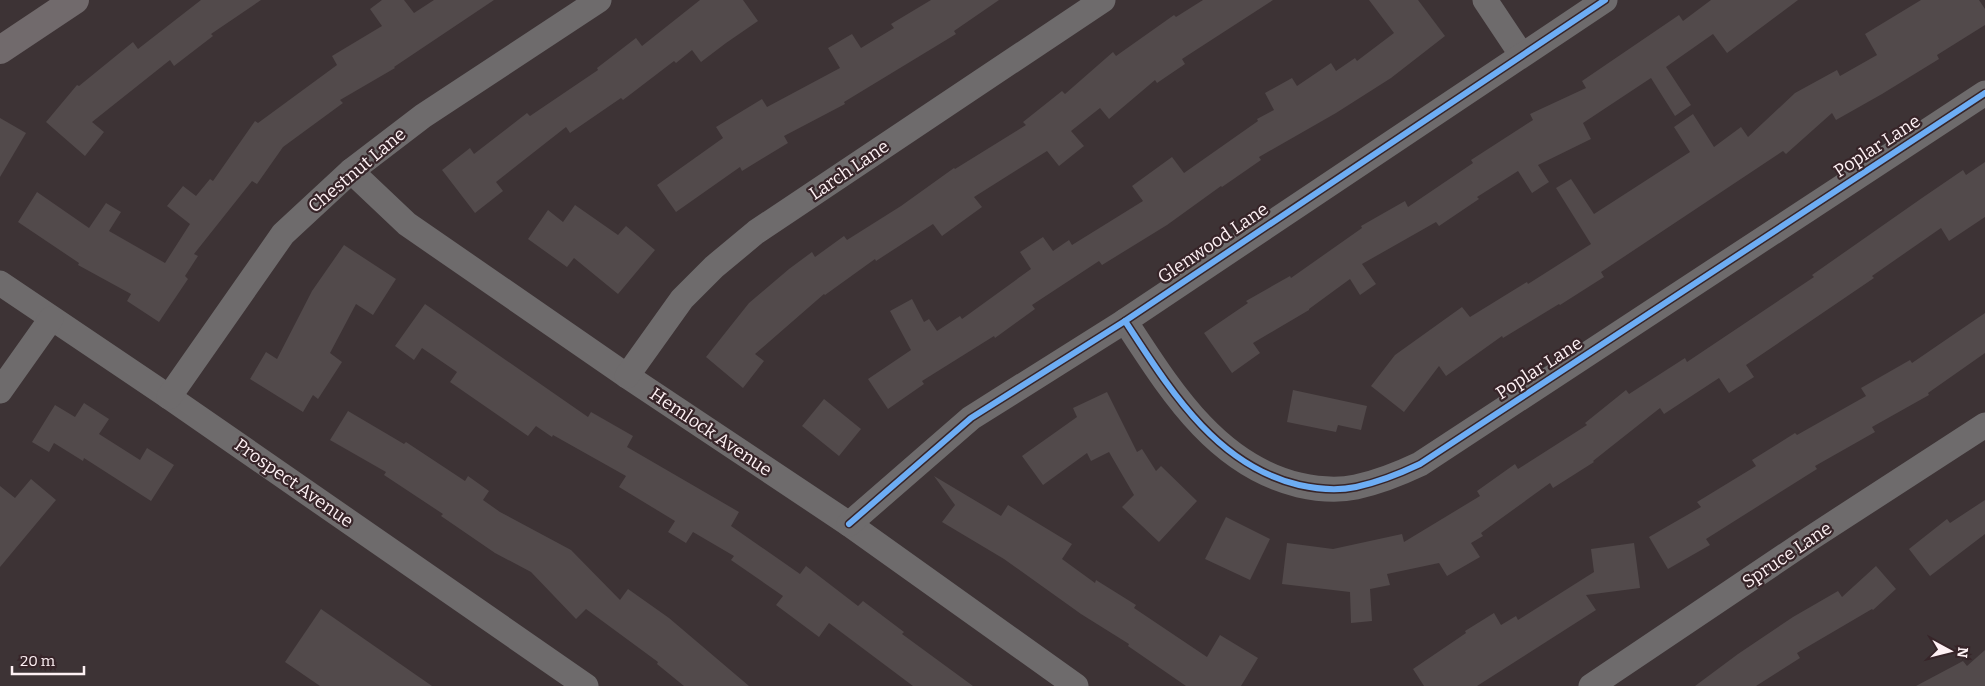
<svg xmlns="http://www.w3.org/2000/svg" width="1985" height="686" font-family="Bitter,serif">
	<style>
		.building { fill: #524a4b }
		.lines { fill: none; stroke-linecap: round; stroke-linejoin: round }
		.minor { stroke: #6e6b6c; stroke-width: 25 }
		.major { stroke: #716a6c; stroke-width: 28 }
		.cycleway-casing { stroke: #372529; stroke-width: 9 }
		.cycleway { stroke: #6dadf4; stroke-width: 6 }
		.labels { text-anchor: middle; stroke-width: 4.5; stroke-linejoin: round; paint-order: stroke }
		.street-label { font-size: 18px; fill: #fef1f4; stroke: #372529 }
	</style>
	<rect width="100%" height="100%" fill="#3d3335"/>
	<g class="building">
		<polygon points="201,0 261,0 211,34 213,36 174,66 170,60 92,122 104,132 85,156 46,122 77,85 79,86 133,42 138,49"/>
		<polygon points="382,0 404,0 414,13 434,0 494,0 394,67 395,68 340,100 343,103 283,147 257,184 252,181 194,254 198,256 185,276 188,279 159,322 127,301 131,294 78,265 79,263 18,222 37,192 89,228 106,203 121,212 109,231 165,263 190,224 167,206 183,186 196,196 210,179 213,181 255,121 258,123 337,65 332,56 382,26 370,9"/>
		<polygon points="700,0 743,0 758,21 726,43 701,62 692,50 676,63 674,61 623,100 621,98 570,133 566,127 496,182 503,191 475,213 442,170 470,148 474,154 527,113 530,116 598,70 597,68 636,38 642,46"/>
		<polygon points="931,0 999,0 954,31 956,34 844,102 845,104 784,136 788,143 742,171 740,167 676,212 657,185 723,138 716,127 762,99 767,107 840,68 828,48 852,34 861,48 894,28 891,24"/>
		<polygon points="1203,0 1273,0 1182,59 1185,64 1157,83 1155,80 1109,119 1100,108 1071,131 1084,146 1059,166 1047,151 974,197 982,207 942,236 933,224 876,261 875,259 825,295 824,294 755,354 764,361 743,388 706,357 749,303 789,269 812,252 815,257 844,236 847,240 901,206 954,168 955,169 1026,125 1023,122 1062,91 1065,94 1113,52 1116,56 1174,15 1176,17"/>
		<polygon points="1369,0 1418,0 1445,36 1391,78 1336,113 1259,157 1261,160 1222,187 1221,186 1167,225 1102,265 1099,261 1032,305 1035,309 995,338 994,336 922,381 924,384 888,409 868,379 911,350 890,311 912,299 924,322 929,319 937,331 960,316 962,319 1031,269 1020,252 1043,237 1053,251 1069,240 1072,245 1143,201 1132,186 1172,157 1184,173 1258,121 1257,119 1274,110 1265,93 1292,78 1297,86 1331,63 1336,71 1355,58 1357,61 1394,33"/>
		<polygon points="1711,0 1798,0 1727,53 1713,34 1666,67 1691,105 1675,116 1651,78 1583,123 1591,139 1538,165 1549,182 1532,193 1518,171 1477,197 1479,199 1439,226 1436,222 1362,264 1376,284 1360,295 1350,279 1309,309 1309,310 1253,343 1260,353 1232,373 1204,333 1248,303 1246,301 1290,276 1291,278 1362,228 1361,226 1405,201 1408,207 1473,163 1471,160 1533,120 1530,114 1586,88 1582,81 1679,15 1683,21"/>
		<polygon points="1921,0 1979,0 1985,9 1985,25 1937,55 1939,59 1882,94 1836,120 1832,113 1786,154 1783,151 1601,272 1604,277 1560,305 1559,304 1503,338 1502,336 1446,376 1439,366 1404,412 1371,386 1395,355 1462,307 1470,317 1527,282 1528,284 1591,244 1556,188 1571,179 1594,214 1690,152 1674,127 1693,114 1714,147 1741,127 1748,137 1795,93 1837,70 1840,76 1877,55 1865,34"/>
		<polygon points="0,118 26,133 0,177"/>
		<polygon points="1985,162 1985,217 1949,241 1941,228 1872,276 1874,278 1746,365 1754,377 1729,393 1719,378 1664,414 1660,408 1593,461 1594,462 1553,488 1550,483 1481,533 1483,536 1471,543 1480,557 1447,576 1439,563 1387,574 1390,585 1370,589 1372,621 1351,623 1350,592 1282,584 1287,543 1333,549 1402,534 1404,542 1480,496 1477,491 1515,464 1518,469 1587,425 1585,423 1626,390 1629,394 1685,358 1687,362 1814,277 1812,275 1922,198 1963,170 1966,175"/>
		<polygon points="575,205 618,235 626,226 655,250 618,294 574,258 567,267 528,239 548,210 563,222"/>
		<polygon points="344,245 396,279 373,315 356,304 330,353 342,362 318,399 313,395 303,412 250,379 266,352 277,359 312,291"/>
		<polygon points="425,304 588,417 591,412 633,436 627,447 739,512 731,526 800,574 806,566 858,606 863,601 904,632 902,634 973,686 913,686 829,623 819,637 776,605 783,596 731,560 734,556 693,532 686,543 668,532 675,521 619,487 626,476 553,435 552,437 536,426 528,436 450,382 457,372 422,348 414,360 395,346"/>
		<polygon points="1985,313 1985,353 1928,393 1929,395 1872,427 1875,432 1815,466 1817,469 1706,539 1710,545 1668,569 1649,537 1701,507 1697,502 1756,466 1752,460 1795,433 1797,435 1866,396 1861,388 1910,360 1912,363"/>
		<polygon points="1293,390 1367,406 1361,430 1338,425 1336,432 1287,422"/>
		<polygon points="1107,392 1137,452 1142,449 1156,471 1161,466 1197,501 1159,542 1122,507 1134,495 1109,452 1091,461 1087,453 1043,485 1022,456 1077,417 1073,408"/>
		<polygon points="824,399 861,429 839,456 802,426"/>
		<polygon points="84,403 109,419 99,434 140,460 147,448 174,465 151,501 84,458 83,461 54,443 49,452 32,442 55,405 75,417"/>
		<polygon points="348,411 404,444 406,442 465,481 468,476 489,491 483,500 500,512 571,550 620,600 628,589 669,618 749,686 684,686 657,664 658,662 586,609 576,619 531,572 495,553 441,516 443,514 384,475 386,472 330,440"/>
		<polygon points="934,476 1001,516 1008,505 1072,544 1062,559 1095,583 1096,580 1136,605 1134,608 1207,657 1220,635 1258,658 1241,686 1186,686 1128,646 1129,644 1081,614 1004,559 942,522 955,505"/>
		<polygon points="31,479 56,500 0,567 0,486 15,498"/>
		<polygon points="1985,500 1985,534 1930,576 1909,549 1947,519 1950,523"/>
		<polygon points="1226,517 1270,539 1250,580 1205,559"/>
		<polygon points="1634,543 1640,588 1586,595 1596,610 1477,686 1424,686 1413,669 1466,633 1465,631 1494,613 1501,625 1516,616 1518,620 1594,572 1591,549"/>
		<polygon points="1876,566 1896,589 1873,610 1872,609 1797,653 1800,658 1756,686 1695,686 1738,654 1793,617 1838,591 1842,597"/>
		<polygon points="321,609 432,686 320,686 285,662"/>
		<polygon points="1985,650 1985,686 1916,686 1963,661 1967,666"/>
	</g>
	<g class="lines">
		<g class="minor">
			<polyline points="1485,0 1521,54"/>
			<polyline points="351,171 407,224 627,376 849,524 1076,686"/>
			<polyline points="0,283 169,397 586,686"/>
			<path d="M1125,321C1169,388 1215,465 1299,485C1317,489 1337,491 1356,487C1379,482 1399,474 1420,464L1985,93"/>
			<polyline points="627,376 682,299 714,267 756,232 1103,0"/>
			<polyline points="0,391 51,319"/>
			<polyline points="169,397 283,234 351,171 423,116 599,0"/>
			<polyline points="849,524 971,418 1125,321 1605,0"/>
			<polyline points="1591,686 1811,538 1985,425"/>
		</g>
		<polyline class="major" points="0,50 75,0"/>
		<g class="cycleway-casing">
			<g id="cycleway">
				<path d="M1125,321C1169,388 1215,465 1299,485C1317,489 1337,491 1356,487C1379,482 1399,474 1420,464L1985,93"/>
				<polyline points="849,524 971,418 1125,321 1605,0"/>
			</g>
		</g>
		<use href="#cycleway" class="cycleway"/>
	</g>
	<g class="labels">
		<g class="street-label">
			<text transform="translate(1877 146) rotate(-33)" y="6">Poplar Lane</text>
			<text transform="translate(357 170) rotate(-40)" y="6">Chestnut Lane</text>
			<text transform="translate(849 170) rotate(-34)" y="6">Larch Lane</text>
			<text transform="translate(1213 243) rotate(-34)" y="6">Glenwood Lane</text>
			<text transform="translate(1539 368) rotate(-33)" y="6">Poplar Lane</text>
			<text transform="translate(711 432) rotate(34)" y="6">Hemlock Avenue</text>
			<text transform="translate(294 483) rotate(35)" y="6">Prospect Avenue</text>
			<text transform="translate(1787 555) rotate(-34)" y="6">Spruce Lane</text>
		</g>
	</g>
	<g transform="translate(1950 651) rotate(97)" stroke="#372529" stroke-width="4" paint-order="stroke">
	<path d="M0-4L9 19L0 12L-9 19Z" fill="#fef1f4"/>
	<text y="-8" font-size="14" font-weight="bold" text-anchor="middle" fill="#fef1f4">N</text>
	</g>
	<path d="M12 666v8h72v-8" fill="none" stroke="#fef1f4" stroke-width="2.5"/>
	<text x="20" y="666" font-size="15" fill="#fef1f4" stroke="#372529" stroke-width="4" paint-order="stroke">20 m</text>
</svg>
